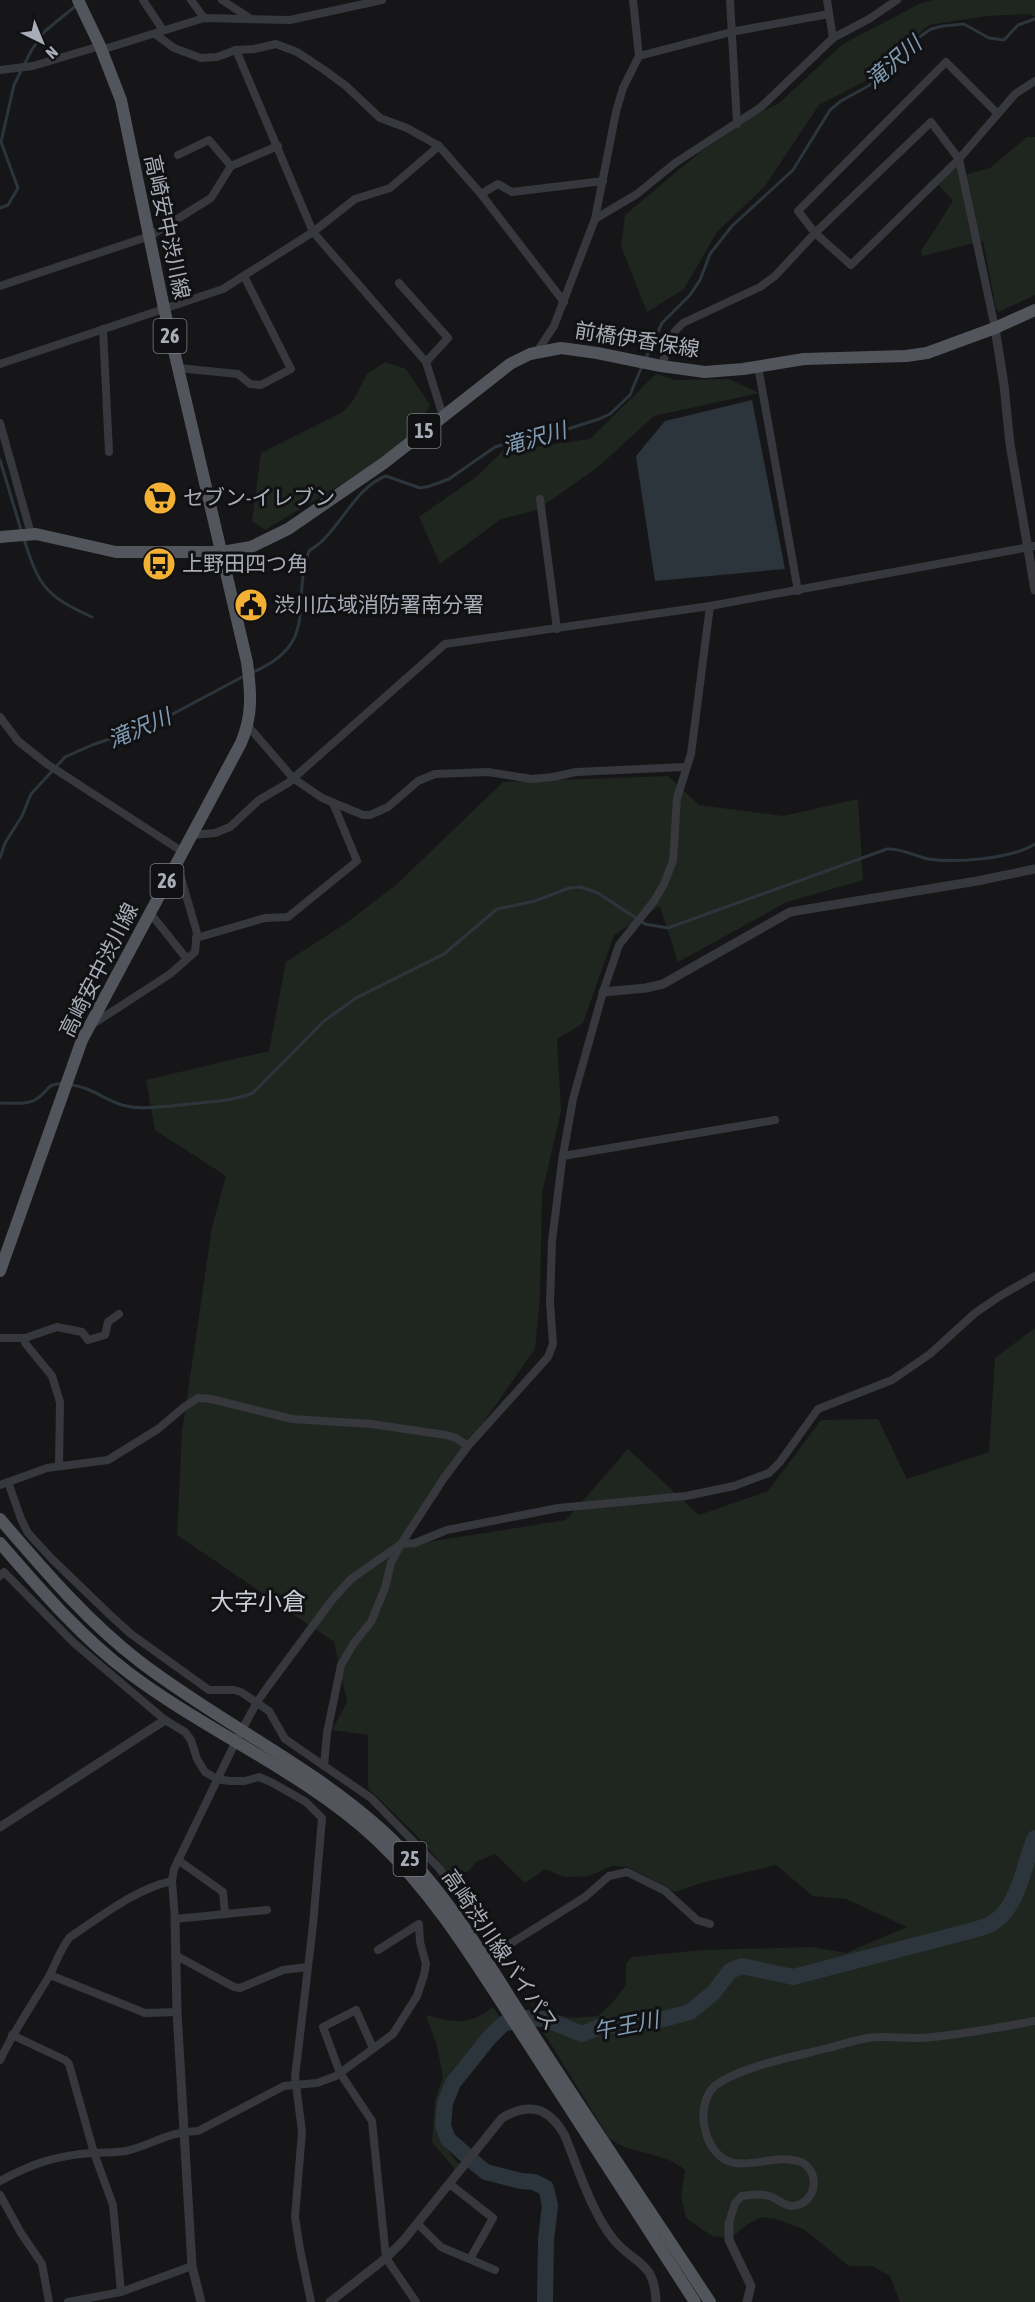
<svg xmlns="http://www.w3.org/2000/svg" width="1035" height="2302" font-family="'Asap Condensed','Noto Sans JP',sans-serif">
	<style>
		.green { fill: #1e261f }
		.water { fill: #2c353c }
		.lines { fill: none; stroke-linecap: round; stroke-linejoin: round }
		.stream { stroke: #2c353c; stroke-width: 3 }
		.river { stroke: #2c353c; stroke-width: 16 }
		.minor { stroke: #37383d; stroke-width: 8 }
		.tertiary { stroke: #37383d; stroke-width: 9 }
		.primary { stroke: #53555c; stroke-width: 12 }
		.labels { text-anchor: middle; stroke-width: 6; stroke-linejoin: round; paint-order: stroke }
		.shield { fill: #111113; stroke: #7b7e86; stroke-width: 1.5 }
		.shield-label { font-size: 20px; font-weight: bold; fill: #a8adb8 }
		.street-label { font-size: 21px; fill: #a8adb8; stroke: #111113 }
		.poi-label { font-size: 21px; fill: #a8adb8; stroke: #111113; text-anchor: start }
		.water-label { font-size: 22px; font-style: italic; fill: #7f9bb3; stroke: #111113 }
		.quarter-label { font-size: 24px; fill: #c9ccd4; stroke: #111113 }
	</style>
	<rect width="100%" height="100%" fill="#161618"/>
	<g class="green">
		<polygon points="934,0 1035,0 1035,17 1029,14 987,16 929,25 867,80 819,105 765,186 717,232 684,289 647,312 621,246 625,215 699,153 756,114 778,104 843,44 921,3"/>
		<polygon points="1027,137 1035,137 1035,295 999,312 996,309 983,241 922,256 921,251 953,201 938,184 957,166 961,176 990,168"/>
		<polygon points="385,362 406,369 430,405 406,446 265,530 252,521 261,453 343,412 354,399 367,374"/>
		<polygon points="656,374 675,380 729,379 759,393 654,416 598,467 537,510 501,519 440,564 419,517 476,477 503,451 590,439"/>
		<path d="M668,776L699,805L783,816L858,799L863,880L787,902L678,962L660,906L614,935L583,1023L557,1039L561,1111L542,1194L540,1298L535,1349L396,1547L566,1520L628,1449L699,1515L768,1491L821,1420L878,1419L907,1479L989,1452L995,1358L1035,1328V2302H900L890,2276L872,2266H849L805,2230L776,2219L761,2217L748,2224L731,2238L712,2236L686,2218L681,2196L685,2170C664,2151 632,2156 609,2138L539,2025L531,2002L544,2013L573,2018L598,2016L612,2003L626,1985V1963L632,1957L702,1950L813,1947L846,1953L907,1927L846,1899L813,1896L776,1865L701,1883L675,1892L627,1867L612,1866L589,1876L564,1877L545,1869L525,1883L495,1854L476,1862L469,1871L451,1876L421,1840L368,1788V1735L332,1730L347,1702L334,1642L177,1535L182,1432L212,1227L226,1176L155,1130L146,1080L269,1051L286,962L346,923L396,885L503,782Z"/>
		<path d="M493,2007L503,2022C464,2056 411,2118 460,2165L456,2171L432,2142L435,2101L443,2077L437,2046L426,2015C454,2023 469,2026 493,2007Z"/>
	</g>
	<polygon class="water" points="752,400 785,569 655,581 636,456 665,421"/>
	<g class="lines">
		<g class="stream">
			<polyline points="0,208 8,205 18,188 1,142 14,85 31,51 45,31 78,4"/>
			<polyline points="645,360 662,323 690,295 700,280 710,254 732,226 793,170 830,110 841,101 870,85 908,45 931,29 943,26 964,24 989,38 1004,40 1018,25 1035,19"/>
			<polyline points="0,460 22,533"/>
			<path d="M24,539C39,587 46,596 92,617"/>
			<path d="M253,672C321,643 290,603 309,551C314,547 320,544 324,539C344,519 359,486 386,476L420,488L430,486L449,479L495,447L514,441L549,435L599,419L610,414L630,395L642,366"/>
			<polyline points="0,858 5,843 22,816 31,794 65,757 92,745 154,724 244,676"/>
			<path d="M71,1085C91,1087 103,1099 122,1105C140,1110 154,1107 172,1106C200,1102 227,1103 253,1093L324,1021L356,998L444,954L497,909L535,901L569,888L580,887L598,893L645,924L668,928L887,849C902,848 914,856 928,859C956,863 1011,859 1035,844"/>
			<path d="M0,1103C11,1103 25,1105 35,1100C48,1093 46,1082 64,1084"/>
		</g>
		<path class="river" d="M545,2302L546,2240L550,2205L546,2188L534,2182L521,2181L486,2172L477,2165L448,2139L443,2126L445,2103L453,2083L489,2038L503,2024L524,2018L545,2019L582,2034L604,2025L625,2026L656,2021L690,2012L714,1992L730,1971L742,1966L793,1977L974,1930C979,1928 986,1927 991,1924C1020,1907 1023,1865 1035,1838"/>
		<g class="minor">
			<polyline points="143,0 163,30"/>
			<polyline points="191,0 204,18"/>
			<polyline points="222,0 251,19"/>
			<polyline points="730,0 737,124"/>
			<polyline points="827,0 833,38"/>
			<polyline points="155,34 174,48 201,58 217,57 236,50 254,49 276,44 297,52 323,69 346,86 380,118 407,128 439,146 481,194 564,302"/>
			<polyline points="101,50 204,18 290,20 382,0"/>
			<polyline points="236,50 313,232 426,362 443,416"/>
			<polyline points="639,56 731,32 829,14"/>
			<polyline points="0,70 33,66 100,46"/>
			<polyline points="997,113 946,62 798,211 815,233 851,265 959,159 1015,94 1035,81"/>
			<polyline points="178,155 209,140 231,166"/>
			<polyline points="481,194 498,184 512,192 603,181"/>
			<polyline points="595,219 637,194 675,163 761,107 833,38 869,19 897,0"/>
			<polyline points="399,283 448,338 426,362"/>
			<polyline points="0,286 150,236 211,198 231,166 278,146"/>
			<polyline points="103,329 109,452"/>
			<polyline points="536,353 554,326 595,219 616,112 623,88 639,56 633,0"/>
			<polyline points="0,364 223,289 313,232 355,199 390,188 439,146"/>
			<polyline points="661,366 675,331 683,323 760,287 775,276 815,233 931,122 959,159 995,328"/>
			<polyline points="758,366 798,591"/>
			<polyline points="178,368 238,374 250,384 261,385 291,369 244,276"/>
			<polyline points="0,423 31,534"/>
			<polyline points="540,499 557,629"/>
			<polyline points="0,717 18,741 47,764 183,852"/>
			<polyline points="248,726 293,778 322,798 363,815 370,815 388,807 418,781 435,774 488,772 532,779 553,777 576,772 685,767"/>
			<polyline points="192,835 215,833 230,827 259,800 288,783 445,644 710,606 1035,546"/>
			<polyline points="150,913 187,959"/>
			<polyline points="196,938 265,918 288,917 357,861 333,803"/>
			<polyline points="93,1024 170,974 195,952 197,933 177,864"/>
			<polyline points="563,1156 775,1120"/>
			<polyline points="0,1338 25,1338 57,1327 82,1332 88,1340 105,1335 108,1322 119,1314"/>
			<polyline points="25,1338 25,1343 52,1376 60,1402 59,1466"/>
			<polyline points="8,1482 21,1519 28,1533 52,1559 109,1614 131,1634 209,1690 234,1690 241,1692 269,1711 285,1739 371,1798 439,1868 470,1909 497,1952 585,1897 609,1876 627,1872 665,1891 697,1920 710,1924"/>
			<polyline points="0,1485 47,1468 108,1460 158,1429 184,1407 198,1398 211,1399 292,1419 371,1424 446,1435 456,1438 468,1446"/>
			<polyline points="0,1576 4,1572 74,1643 165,1720 185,1732 191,1740 197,1759 205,1772 217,1779 230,1781 245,1781 259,1777 271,1782 306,1802 322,1818 313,1925 295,2077 302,2132 295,2217 300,2249 311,2302"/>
			<polyline points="324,1766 327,1733 341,1665 354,1643 371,1622 385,1588 391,1563 401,1544 415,1543 447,1530 558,1508 686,1496 734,1486 769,1473 780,1462 818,1409 892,1380 930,1354 975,1313 1000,1296 1035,1276"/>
			<polyline points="178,1860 223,1892 225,1914"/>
			<polyline points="267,1910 175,1919 172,1881 174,1869 235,1743 257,1702 269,1685 332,1600 351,1579 401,1544 444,1478 468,1446 548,1357 553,1344 550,1303 552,1241 562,1161 573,1099 603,992 619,945 654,901 664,884 673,861 677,798 691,754 710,606"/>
			<polyline points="175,1955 234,1987 240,1988 283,1970 307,1967"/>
			<polyline points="50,1975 145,2013 177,2012"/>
			<polyline points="12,2035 65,2060 69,2064 94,2153 113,2205 121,2292"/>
			<polyline points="373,2048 356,2010 323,2027 340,2073 372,2121 386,2258 416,2302"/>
			<path d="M0,2060C14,2031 31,2006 48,1978C56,1964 60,1949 70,1937C102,1916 135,1889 172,1881"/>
			<path d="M0,2181C31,2164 57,2155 93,2153C104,2152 115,2153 126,2151C152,2145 169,2131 198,2131L284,2086L317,2083L336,2076L393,2034L417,1996L424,1975L426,1964L420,1942L419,1924L378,1950"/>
			<polyline points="451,2185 493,2218 470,2259"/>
			<polyline points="0,2195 21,2233 42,2264 49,2302"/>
			<path d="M729,2223L735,2203L742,2196C751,2195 760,2193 769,2196C779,2199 787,2209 798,2205C819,2198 819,2167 798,2161C779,2155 755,2166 735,2163C703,2158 693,2103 716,2085C742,2066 797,2056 828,2048C841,2045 855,2040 868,2038C889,2035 911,2040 932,2037C966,2034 1001,2027 1035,2021"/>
			<polyline points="419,2225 441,2247 495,2270"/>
			<polyline points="68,2302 121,2292 192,2266"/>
		</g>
		<g class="tertiary">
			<polyline points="995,328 1004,385 1010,444 1035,590"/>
			<polyline points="603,992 646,988 663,984 790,912 977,881 1035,869"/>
			<polyline points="0,1827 165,1720"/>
			<polyline points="175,1919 177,2012 192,2266 201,2302"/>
			<polyline points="729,2223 729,2240 751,2286 747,2302"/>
			<path d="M330,2302L386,2258L403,2241L502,2118C529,2102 548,2107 564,2134C578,2167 591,2212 614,2240C635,2265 655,2261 656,2302"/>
		</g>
		<g class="primary">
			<polyline points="0,537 36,534 116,552 222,552 251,547 288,529 384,463 510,364 530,354 561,348 597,353 661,366 705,372 743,369 804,359 906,356 927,353 995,328 1035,310"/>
			<path d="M0,1271L82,1040L241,743C253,715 251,692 247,662L164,308L121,100L100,46L78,0"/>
			<path d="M0,1519C43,1569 87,1621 139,1661C217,1721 309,1764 382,1830C442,1885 483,1955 526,2023C586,2117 649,2209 710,2302"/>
			<path d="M0,1543C40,1589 80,1636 129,1673C209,1733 304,1772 377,1840C435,1895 475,1962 518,2028C577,2119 636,2211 695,2302"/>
		</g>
	</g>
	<defs>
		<g id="supermarket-disc" transform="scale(1.725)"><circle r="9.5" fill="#f2b134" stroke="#111113"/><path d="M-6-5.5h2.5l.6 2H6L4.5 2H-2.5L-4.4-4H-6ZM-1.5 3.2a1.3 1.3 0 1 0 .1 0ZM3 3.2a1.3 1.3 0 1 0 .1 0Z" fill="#111"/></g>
		<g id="bus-disc" transform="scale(1.725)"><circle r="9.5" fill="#f2b134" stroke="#111113"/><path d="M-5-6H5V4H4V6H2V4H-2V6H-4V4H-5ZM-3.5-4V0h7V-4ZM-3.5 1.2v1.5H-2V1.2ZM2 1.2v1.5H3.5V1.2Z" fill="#111"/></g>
		<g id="civic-disc" transform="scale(1.725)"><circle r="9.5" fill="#f2b134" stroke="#111113"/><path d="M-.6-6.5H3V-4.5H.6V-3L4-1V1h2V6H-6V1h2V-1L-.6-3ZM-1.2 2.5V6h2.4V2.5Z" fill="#111"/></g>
	</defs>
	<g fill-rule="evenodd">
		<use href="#supermarket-disc" x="160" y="498"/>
		<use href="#bus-disc" x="159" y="564"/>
		<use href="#civic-disc" x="251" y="605"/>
	</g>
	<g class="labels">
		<g class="shield">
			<rect x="153.5" y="319" width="33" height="34" rx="4.5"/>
			<rect x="407.5" y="414" width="33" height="34" rx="4.5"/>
			<rect x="150.5" y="864" width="33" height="34" rx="4.5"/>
			<rect x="393.5" y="1842" width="33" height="34" rx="4.5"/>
		</g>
		<g class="shield-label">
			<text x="170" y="343">26</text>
			<text x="424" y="438">15</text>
			<text x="167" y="888">26</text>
			<text x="410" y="1866">25</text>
		</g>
		<g class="street-label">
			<text transform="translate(167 227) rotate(78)" y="7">高崎安中渋川線</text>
			<text transform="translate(637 340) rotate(9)" y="7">前橋伊香保線</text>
			<text transform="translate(99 970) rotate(-63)" y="7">高崎安中渋川線</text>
			<text transform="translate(500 1950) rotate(56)" y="7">高崎渋川線バイパス</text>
		</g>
		<g class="poi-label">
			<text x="183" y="505">セブン-イレブン</text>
			<text x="182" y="571">上野田四つ角</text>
			<text x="274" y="612">渋川広域消防署南分署</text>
		</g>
		<g class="water-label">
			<text transform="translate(893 62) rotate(-41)" y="8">滝沢川</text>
			<text transform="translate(534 438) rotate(-16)" y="8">滝沢川</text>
			<text transform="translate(139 728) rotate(-23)" y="8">滝沢川</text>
			<text transform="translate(626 2025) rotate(-11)" y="8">午王川</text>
		</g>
		<g class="quarter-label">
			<text x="258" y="1610">大字小倉</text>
		</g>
	</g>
	<g transform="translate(42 42) rotate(137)" stroke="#111113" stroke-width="4.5" paint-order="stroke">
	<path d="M0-4.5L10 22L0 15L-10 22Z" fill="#a8adb8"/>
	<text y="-9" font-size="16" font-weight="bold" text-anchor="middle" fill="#a8adb8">N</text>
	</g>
</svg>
